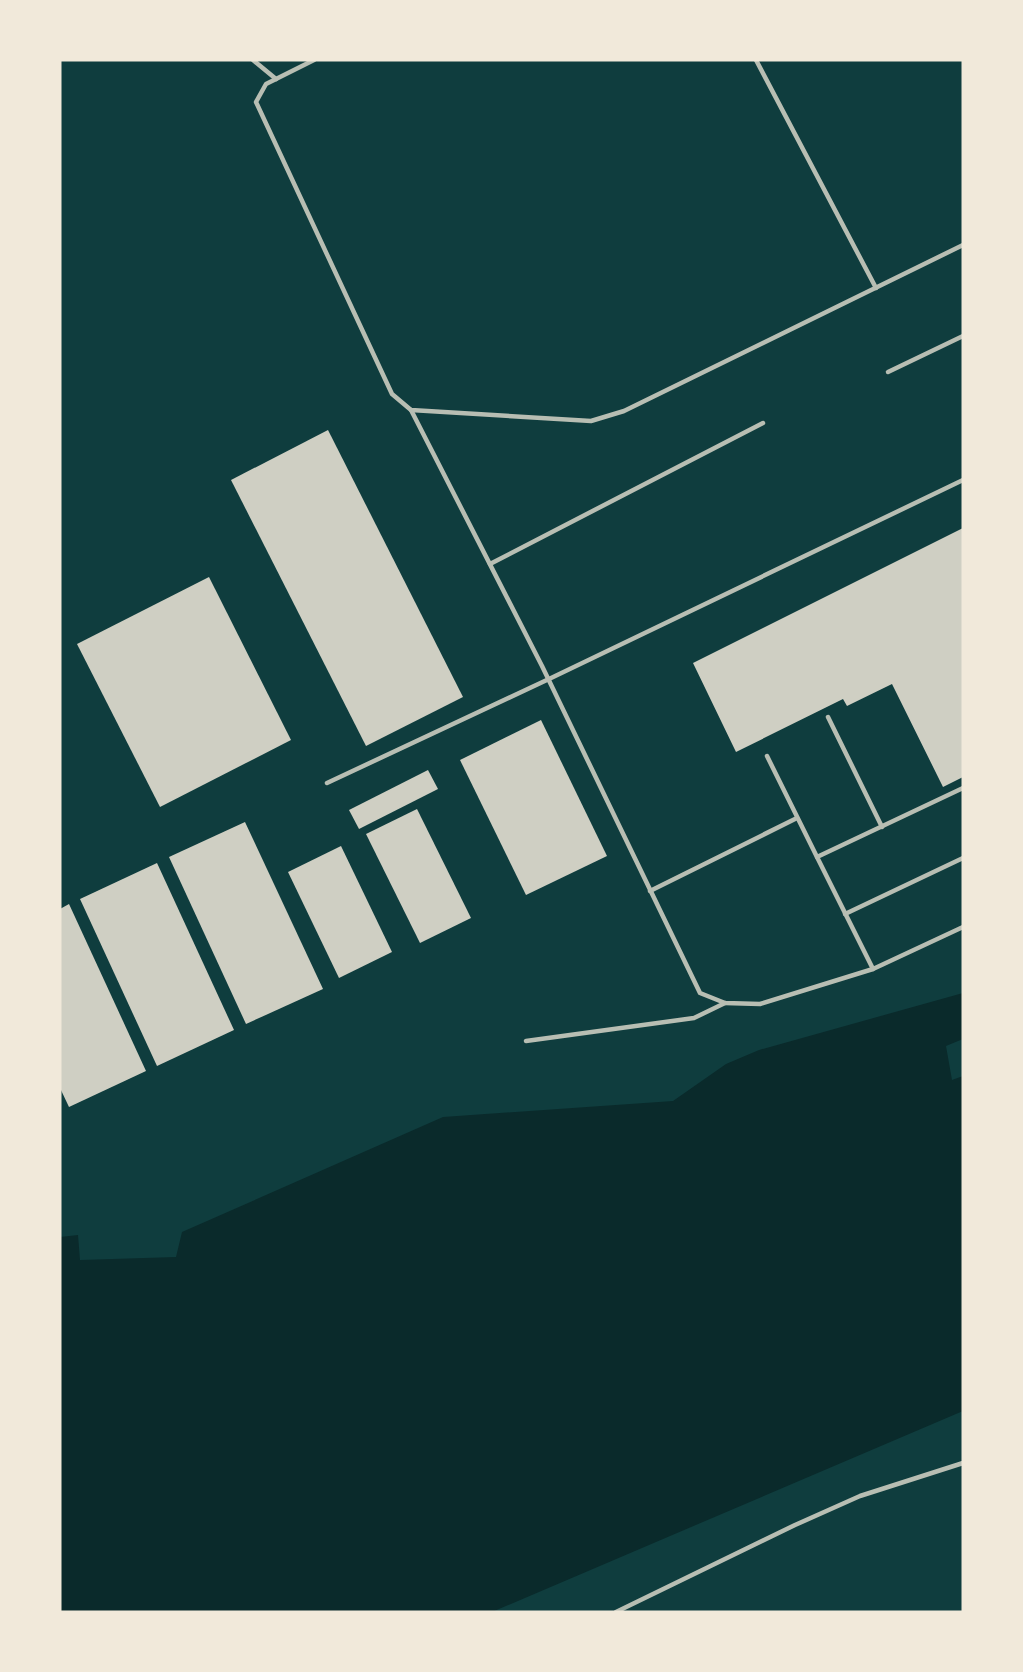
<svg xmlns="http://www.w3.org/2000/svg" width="1023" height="1672" font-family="'IBM Plex Sans',sans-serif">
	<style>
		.water { fill: #0a2a2b }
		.building { fill: #cfcfc3 }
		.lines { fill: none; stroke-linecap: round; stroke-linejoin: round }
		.service { stroke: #b8beb3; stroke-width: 4.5 }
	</style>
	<rect width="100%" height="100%" fill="#0f3d3e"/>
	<polygon class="water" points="963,993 963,1039 946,1046 952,1080 963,1076 963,1411 492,1612 60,1612 60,1237 78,1235 80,1260 176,1257 182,1232 443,1117 673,1101 726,1064 759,1050"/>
	<g class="building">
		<polygon points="328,430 463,697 366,746 231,480"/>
		<polygon points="963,528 963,777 943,787 892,684 847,706 843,699 736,752 693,663"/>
		<polygon points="209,577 291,740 160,807 77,644"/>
		<polygon points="541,720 607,856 526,895 460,760"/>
		<polygon points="428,770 438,789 359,829 349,810"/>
		<polygon points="417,809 471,918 420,943 366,834"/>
		<polygon points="245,822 323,989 246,1024 169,857"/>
		<polygon points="341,846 392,952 339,978 288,872"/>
		<polygon points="157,863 234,1030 157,1066 80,899"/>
		<polygon points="69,904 146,1071 69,1107 60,1088 60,909"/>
	</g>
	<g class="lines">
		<g class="service">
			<polyline points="253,60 276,79"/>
			<polyline points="314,60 266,84 256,102 392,394 411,410 591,421 624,411 963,245"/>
			<polyline points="756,60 876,288"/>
			<polyline points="888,372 963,336"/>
			<polyline points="411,410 542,666 700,993 725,1003 760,1004 873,969 963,927"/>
			<polyline points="490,564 763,423"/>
			<polyline points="828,717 882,827"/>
			<polyline points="767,756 817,857"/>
			<polyline points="327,783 549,679 963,480"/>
			<polyline points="650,891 797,818"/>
			<polyline points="845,914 963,858"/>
			<polyline points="873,969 817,857 963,788"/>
			<polyline points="526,1041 694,1018 725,1003"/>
			<polyline points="616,1612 795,1525 860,1496 963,1463"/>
		</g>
	</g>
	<rect width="1023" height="1672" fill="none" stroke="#f1e9da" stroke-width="123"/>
</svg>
